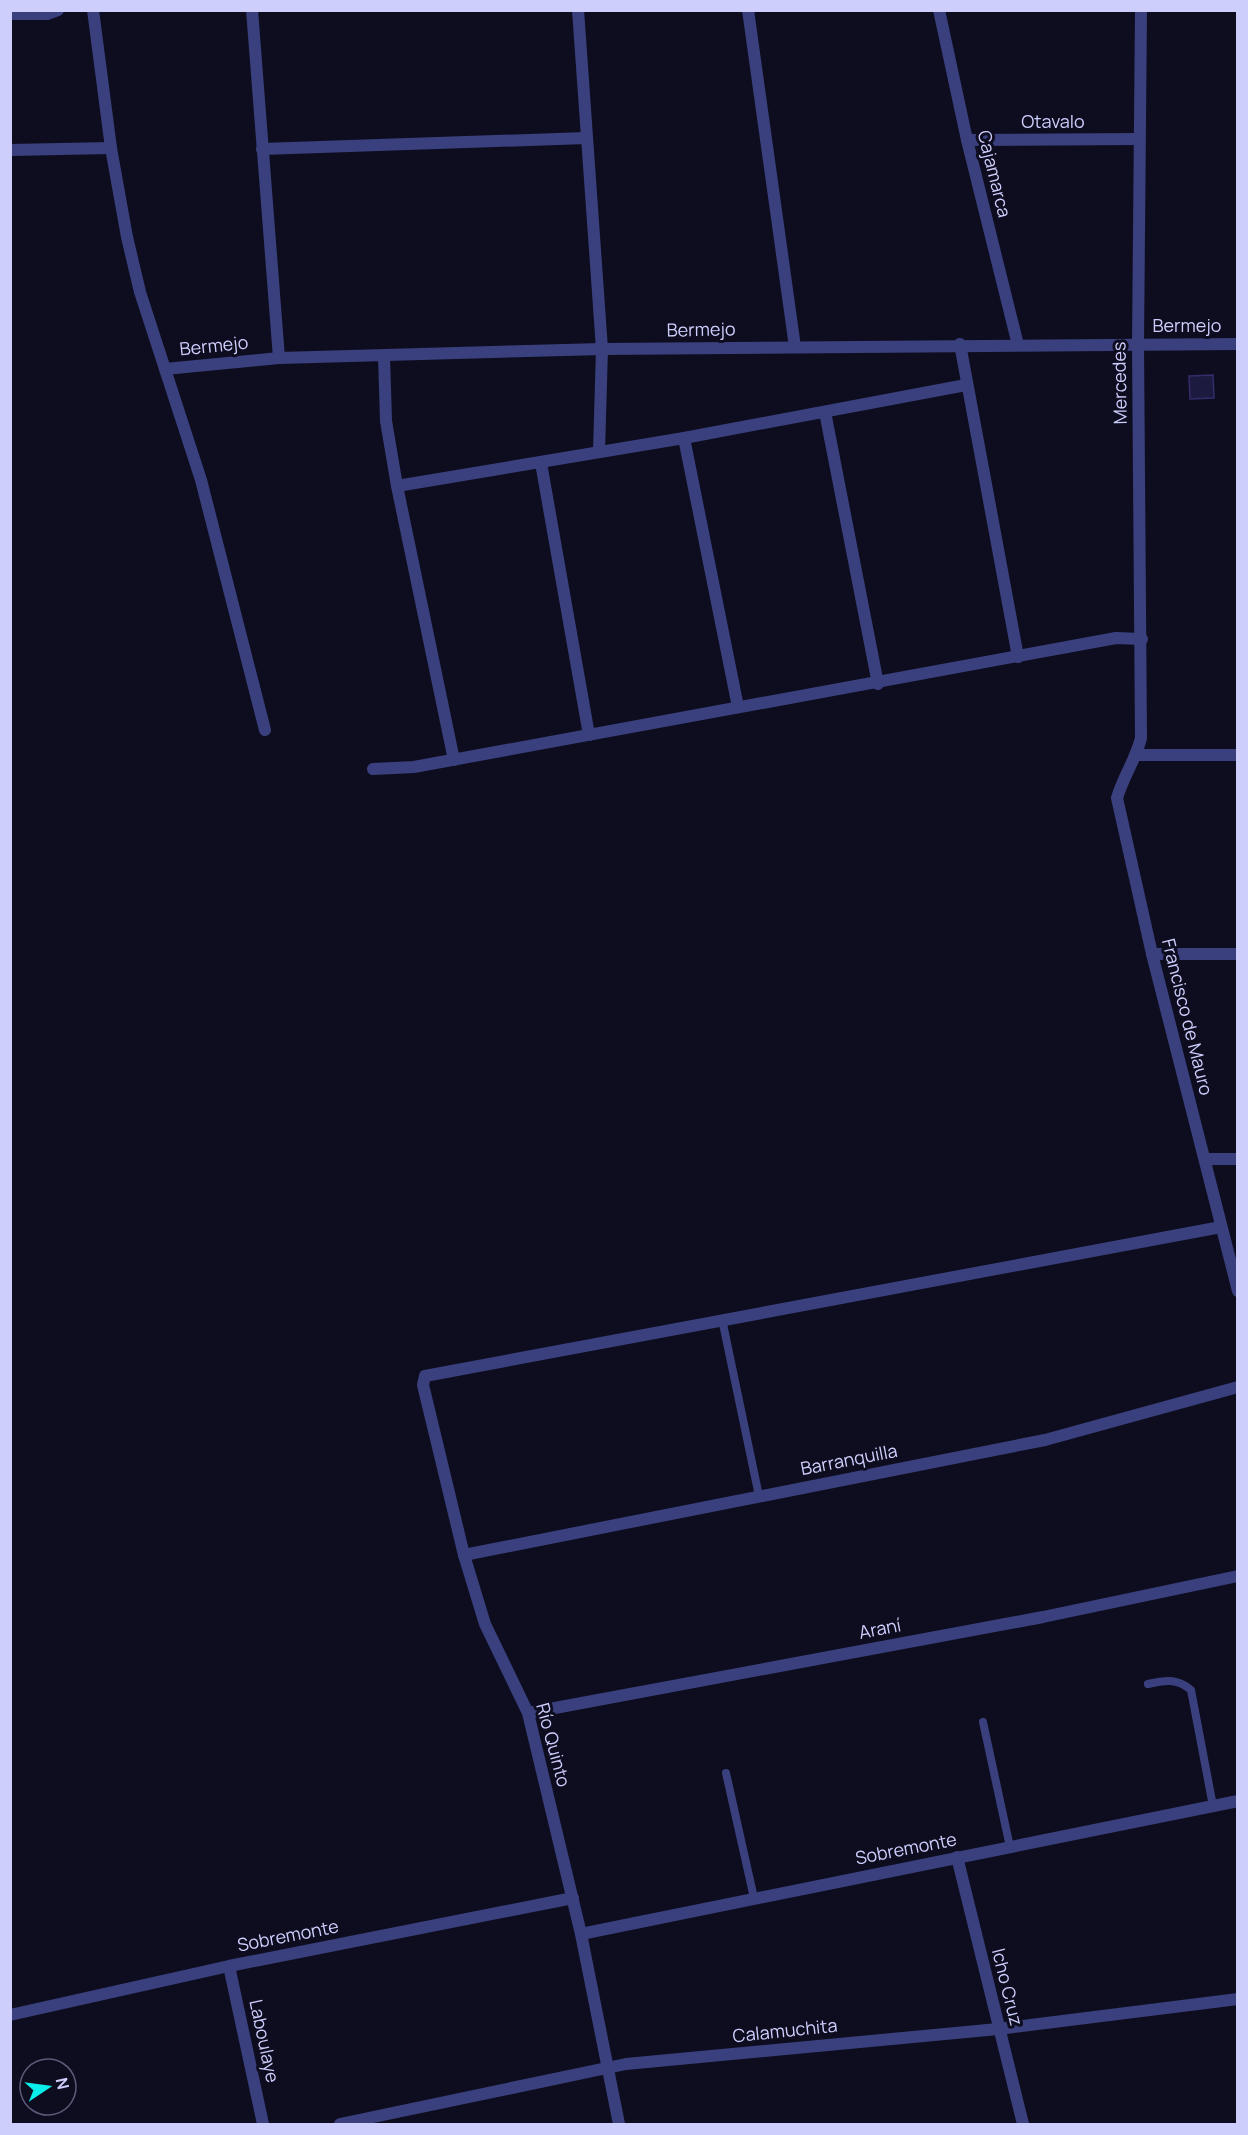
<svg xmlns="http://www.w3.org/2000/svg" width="1248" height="2135" font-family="Manrope,sans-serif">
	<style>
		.building { fill: #1d1a40; stroke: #322d6b; stroke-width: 1.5 }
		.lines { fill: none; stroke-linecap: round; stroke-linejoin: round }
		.lane { stroke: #3a407d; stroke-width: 8 }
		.street { stroke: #3a407d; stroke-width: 12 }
		.labels { text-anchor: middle; stroke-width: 6; stroke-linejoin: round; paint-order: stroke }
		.street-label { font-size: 18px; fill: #cecefd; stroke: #0e0d20 }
	</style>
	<rect width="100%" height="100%" fill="#0e0d20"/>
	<polygon class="building" points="1213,375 1214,398 1190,399 1189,376"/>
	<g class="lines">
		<g class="lane">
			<polyline points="722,1319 759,1496"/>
			<path d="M1148,1684C1165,1680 1177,1678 1191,1690L1213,1806"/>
			<polyline points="983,1722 1010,1847"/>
			<polyline points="726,1773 754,1898"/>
		</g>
		<g class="street">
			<polyline points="93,10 111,148 127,237 140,292 201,480 265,730"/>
			<polyline points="252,10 279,358"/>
			<polyline points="578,10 602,349 599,451"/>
			<polyline points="748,10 795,347"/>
			<polyline points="939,10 967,140 1018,345"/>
			<path d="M1141,10L1138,344L1141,738C1136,759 1123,777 1117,798L1152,954L1238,1291"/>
			<polyline points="10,14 47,14 58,10"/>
			<polyline points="967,140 1139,139"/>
			<polyline points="262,149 586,138"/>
			<polyline points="10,150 111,148"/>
			<polyline points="960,344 1018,657"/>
			<polyline points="384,356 386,421 397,486 454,760"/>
			<polyline points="165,369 279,358 602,349 1238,344"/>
			<polyline points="825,412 878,684"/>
			<polyline points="684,438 738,707"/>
			<polyline points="541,463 589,735"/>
			<polyline points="397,486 684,438 966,385"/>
			<polyline points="1137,755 1238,755"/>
			<polyline points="373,769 414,767 1116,638 1142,639"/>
			<polyline points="1152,954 1238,954"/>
			<polyline points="1206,1159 1238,1159"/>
			<polyline points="464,1555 1045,1440 1238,1387"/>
			<polyline points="528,1713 1043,1617 1238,1576"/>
			<polyline points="957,1857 1023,2124"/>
			<polyline points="581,1934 1238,1801"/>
			<polyline points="229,1966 263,2124"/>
			<polyline points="10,2015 229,1966 573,1898"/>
			<polyline points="340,2124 626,2064 998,2029 1238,1999"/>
			<polyline points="619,2124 581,1934 528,1713 485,1624 464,1555 423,1385 425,1376 1221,1227"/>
		</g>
	</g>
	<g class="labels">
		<g class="street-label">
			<text x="1053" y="128">Otavalo</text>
			<text transform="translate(994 174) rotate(76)" y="6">Cajamarca</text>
			<text x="1187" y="332">Bermejo</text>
			<text transform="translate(701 330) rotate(-1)" y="6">Bermejo</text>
			<text transform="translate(214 346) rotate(-6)" y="6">Bermejo</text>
			<text transform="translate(1120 383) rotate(-91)" y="6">Mercedes</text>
			<text transform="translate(1187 1017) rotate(76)" y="6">Francisco de Mauro</text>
			<text transform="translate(849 1460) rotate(-11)" y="6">Barranquilla</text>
			<text transform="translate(880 1629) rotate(-11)" y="6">Araní</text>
			<text transform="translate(553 1745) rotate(75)" y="6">Río Quinto</text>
			<text transform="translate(906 1849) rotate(-11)" y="6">Sobremonte</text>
			<text transform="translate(288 1936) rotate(-11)" y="6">Sobremonte</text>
			<text transform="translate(1007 1987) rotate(76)" y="6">Icho Cruz</text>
			<text transform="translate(785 2031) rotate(-6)" y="6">Calamuchita</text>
			<text transform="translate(264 2041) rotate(78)" y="6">Laboulaye</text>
		</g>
	</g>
	<rect width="1248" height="2135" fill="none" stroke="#cecefd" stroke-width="24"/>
	<g transform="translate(48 2087) rotate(77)"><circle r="28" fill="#0e0d20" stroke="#5b5a78" stroke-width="1.5"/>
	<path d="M0-4.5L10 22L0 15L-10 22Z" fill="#09eeea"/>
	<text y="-9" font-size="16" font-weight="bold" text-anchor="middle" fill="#cecefd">N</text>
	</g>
</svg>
